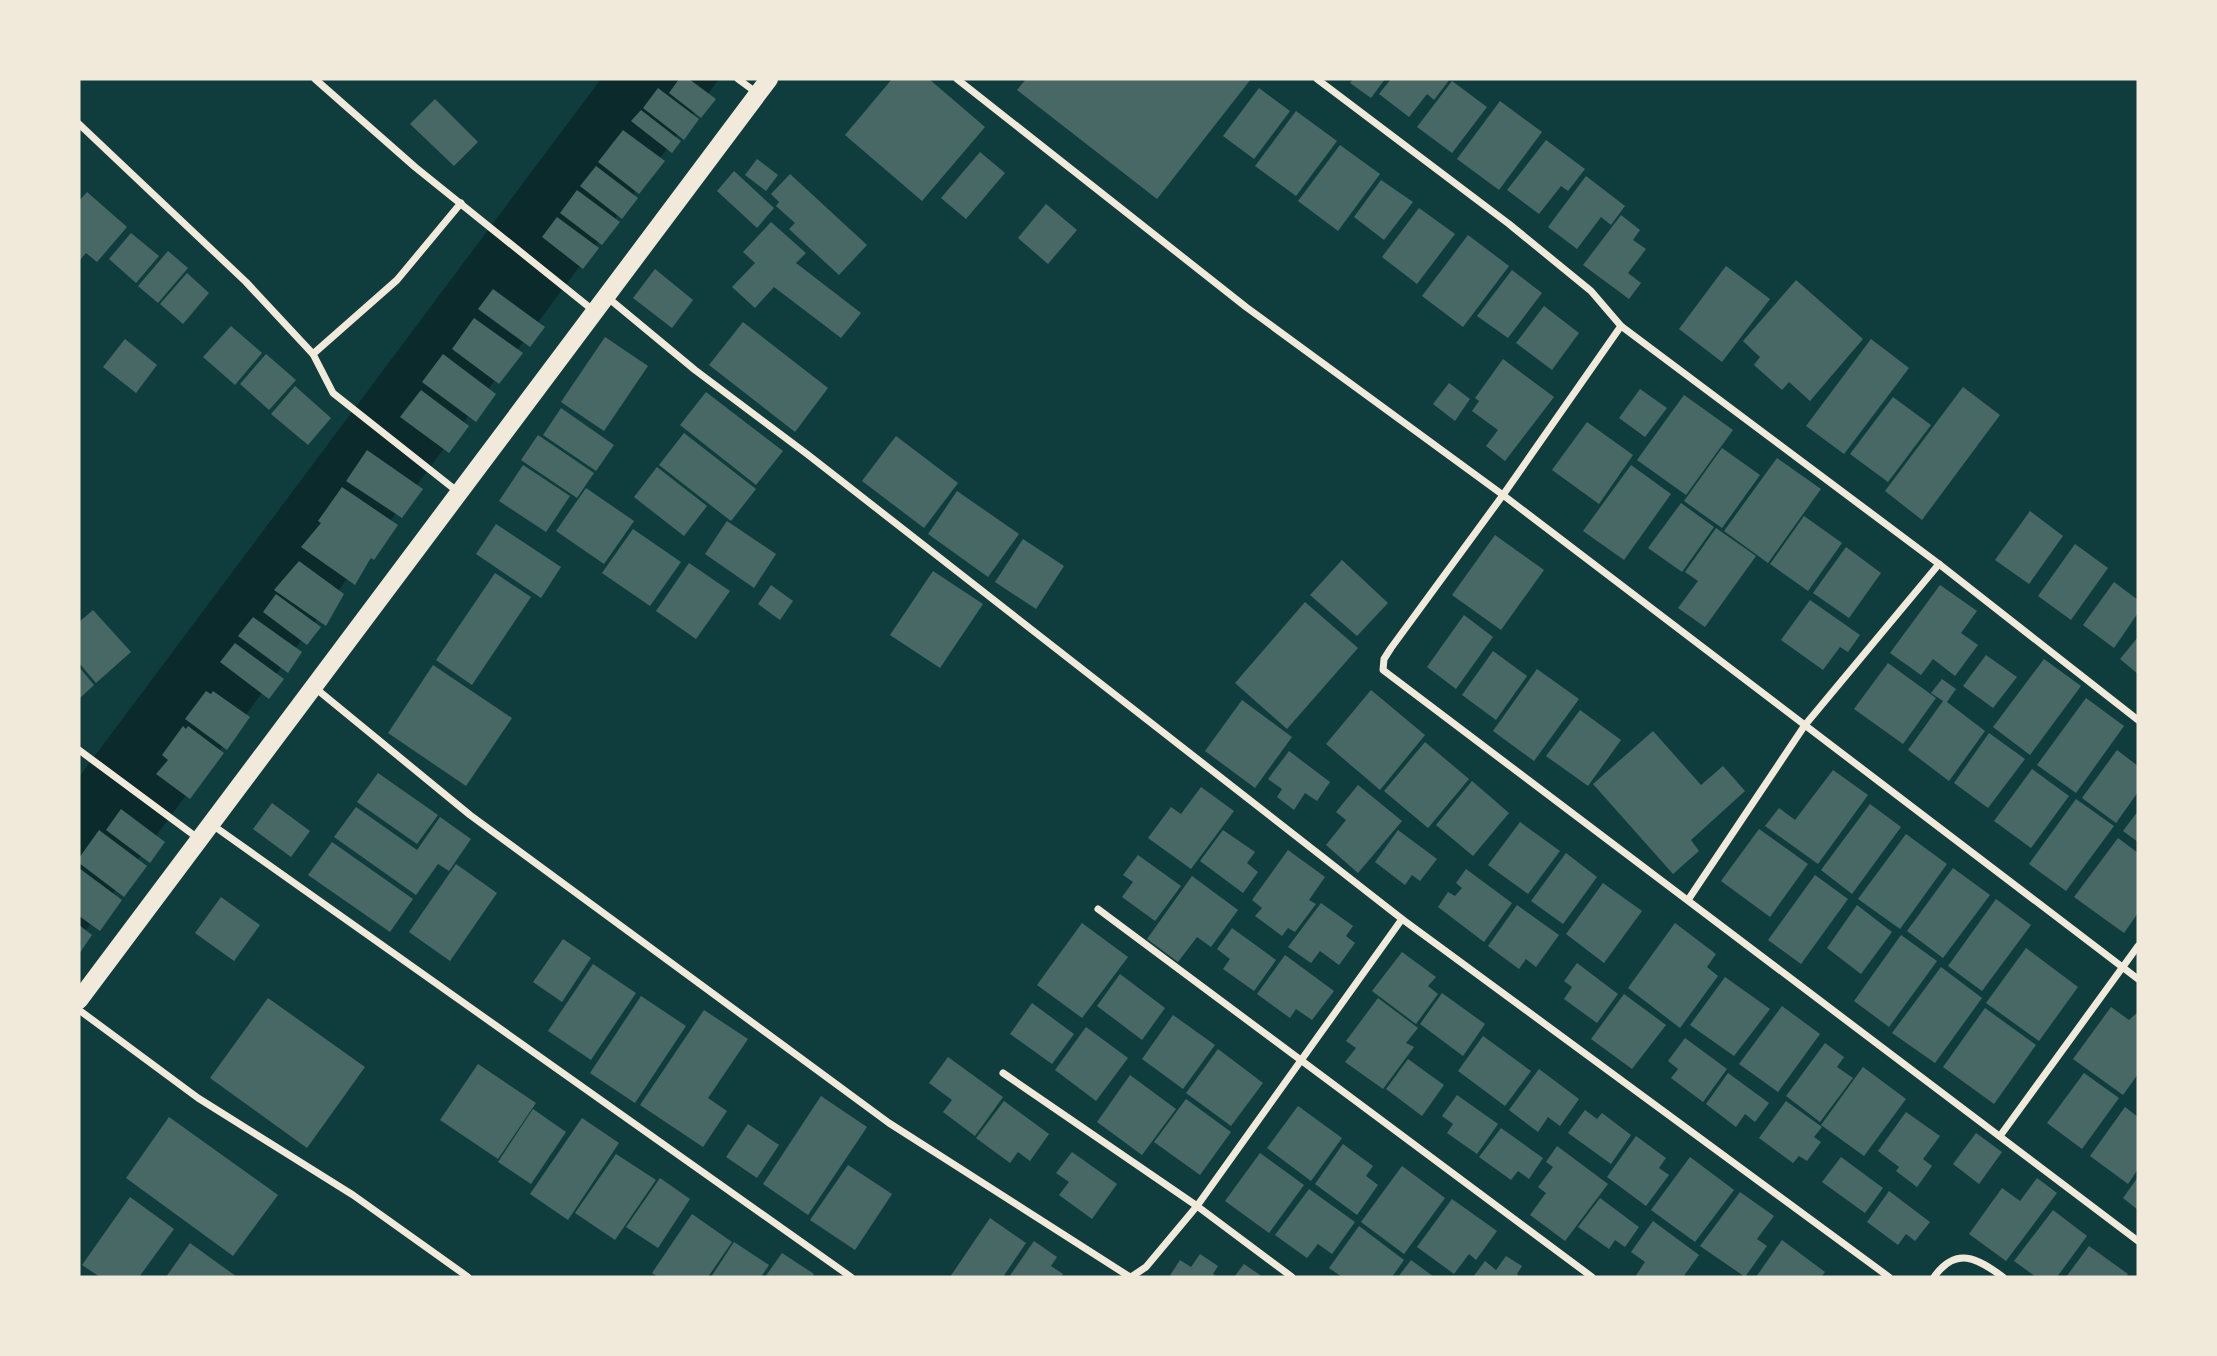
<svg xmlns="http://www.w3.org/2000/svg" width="2217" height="1356" font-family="Helvetica,sans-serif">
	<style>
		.water { fill: #0a2a2b }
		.building { fill: #486865 }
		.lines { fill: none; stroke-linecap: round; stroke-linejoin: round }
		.minor { stroke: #f1e9da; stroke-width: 7 }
		.primary { stroke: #f1e9da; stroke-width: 18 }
	</style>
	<rect width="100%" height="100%" fill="#0f3d3e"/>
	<polygon class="water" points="601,79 719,79 79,939 79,777"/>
	<g class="building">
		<polygon points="679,79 689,79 716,99 701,118 669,93"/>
		<polygon points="892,79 929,79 985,127 922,201 845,135"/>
		<polygon points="1026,79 1251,79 1157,199 1017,90"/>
		<polygon points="1353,79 1385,79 1371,98 1350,83"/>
		<polygon points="1391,79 1450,79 1434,100 1427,94 1409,117 1379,94"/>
		<polygon points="1452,81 1487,107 1452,153 1417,127"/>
		<polygon points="658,88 699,119 684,140 643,108"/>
		<polygon points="1259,88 1290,111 1254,159 1223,136"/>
		<polygon points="435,99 478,142 454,166 410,124"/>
		<polygon points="1500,101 1542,132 1499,190 1457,159"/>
		<polygon points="641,110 681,141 672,153 631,121"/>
		<polygon points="1296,111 1337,141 1296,196 1255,166"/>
		<polygon points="623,130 665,161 639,194 598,162"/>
		<polygon points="1546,140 1585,169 1568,191 1561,186 1539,214 1507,190"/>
		<polygon points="1340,145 1380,174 1338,231 1298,201"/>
		<polygon points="980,152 1005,173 966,219 941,198"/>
		<polygon points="757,159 778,175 766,191 745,175"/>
		<polygon points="596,166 638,198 622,219 580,186"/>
		<polygon points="734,171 774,208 757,228 717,191"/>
		<polygon points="790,174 867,245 839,275 789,229 795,223 776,206 779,202 771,194"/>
		<polygon points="1586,176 1625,206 1611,225 1601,217 1577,249 1548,227"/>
		<polygon points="1381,180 1413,202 1384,240 1354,217"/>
		<polygon points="577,190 620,222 602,245 560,213"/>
		<polygon points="87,192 127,227 97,262 86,253 79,261 79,201"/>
		<polygon points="1046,204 1077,230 1048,264 1018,238"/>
		<polygon points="1419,208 1455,234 1417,284 1382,257"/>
		<polygon points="1621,215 1640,230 1633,240 1646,249 1628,273 1641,283 1629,299 1583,265"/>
		<polygon points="557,217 599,248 583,269 542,237"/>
		<polygon points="771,222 806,253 796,263 861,313 841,338 774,287 755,308 732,287 755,263 743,252"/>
		<polygon points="131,233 159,256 136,283 109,259"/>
		<polygon points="1468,235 1509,266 1463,327 1422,296"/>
		<polygon points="168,251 188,268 158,303 138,286"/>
		<polygon points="1726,266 1770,299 1722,362 1679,329"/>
		<polygon points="655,269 693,300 672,328 633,298"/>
		<polygon points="1512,270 1542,293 1508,338 1477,316"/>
		<polygon points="187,273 209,293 183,324 160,304"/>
		<polygon points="1796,280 1863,339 1810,401 1789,382 1782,390 1754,365 1760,357 1743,341"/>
		<polygon points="493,289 545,327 530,347 478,309"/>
		<polygon points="1544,306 1579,333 1552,370 1516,343"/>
		<polygon points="474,318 523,353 499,384 452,349"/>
		<polygon points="743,322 828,388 795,432 709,365"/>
		<polygon points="231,326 262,353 235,385 203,357"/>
		<polygon points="605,337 648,366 604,431 561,402"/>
		<polygon points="125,339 157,365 136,393 103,367"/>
		<polygon points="1871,339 1909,368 1844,454 1806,426"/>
		<polygon points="266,354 296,380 269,410 240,384"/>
		<polygon points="443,354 496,394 476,422 422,382"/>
		<polygon points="1503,359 1554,397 1505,461 1486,446 1498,430 1472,411 1479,401 1475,398"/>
		<polygon points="1449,383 1470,399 1455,421 1433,404"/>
		<polygon points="295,386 331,418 308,445 271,414"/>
		<polygon points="1963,387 2000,415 1922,520 1885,491"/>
		<polygon points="1640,389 1667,408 1645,437 1619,418"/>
		<polygon points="421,390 469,426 449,453 400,417"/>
		<polygon points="706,392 783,451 756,485 680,425"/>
		<polygon points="1684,395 1733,430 1686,495 1637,460"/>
		<polygon points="1893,397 1931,425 1888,482 1850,454"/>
		<polygon points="561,408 614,445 596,471 543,435"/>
		<polygon points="1587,422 1633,455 1599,504 1552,470"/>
		<polygon points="684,433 756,489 731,521 659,465"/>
		<polygon points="538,435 594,473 577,498 521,460"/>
		<polygon points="896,436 958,483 924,528 862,481"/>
		<polygon points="1722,448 1760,475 1722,528 1684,501"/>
		<polygon points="367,450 423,489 402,518 346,481"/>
		<polygon points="1777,458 1821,489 1768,563 1724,531"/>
		<polygon points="523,465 570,496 546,532 499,501"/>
		<polygon points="1631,465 1671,494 1624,560 1583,531"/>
		<polygon points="657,467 707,506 684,536 634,497"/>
		<polygon points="342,487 398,525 374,560 371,558 369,561 355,585 301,547 321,523 318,521"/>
		<polygon points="586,488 634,521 604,564 556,531"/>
		<polygon points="957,491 1019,534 988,577 928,534"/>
		<polygon points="1681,503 1714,527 1682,572 1648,548"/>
		<polygon points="2030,511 2063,536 2029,584 1995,560"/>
		<polygon points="1804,516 1842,543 1808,591 1770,564"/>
		<polygon points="727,521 776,554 754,588 705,554"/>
		<polygon points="496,524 561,567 541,598 476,554"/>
		<polygon points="1716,528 1756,556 1705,627 1678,608 1698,581 1685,572"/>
		<polygon points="633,529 681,562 650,606 602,573"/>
		<polygon points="1495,535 1544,570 1501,630 1452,595"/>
		<polygon points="1023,539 1064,566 1036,609 995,582"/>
		<polygon points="2075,544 2108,568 2071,620 2038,596"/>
		<polygon points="1846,547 1881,573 1849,618 1813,593"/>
		<polygon points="1342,560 1388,603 1357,636 1310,595"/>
		<polygon points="299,561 344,594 326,626 274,590"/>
		<polygon points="689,563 730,591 696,639 656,611"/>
		<polygon points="933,571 983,604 940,668 890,635"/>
		<polygon points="495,573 531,597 472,685 436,660"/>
		<polygon points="2114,582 2138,600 2138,613 2114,648 2083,625"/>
		<polygon points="771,585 793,601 780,620 758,604"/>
		<polygon points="1940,585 1977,611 1961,633 1978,645 1955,676 1933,659 1921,675 1890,653"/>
		<polygon points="276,594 321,627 307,645 263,612"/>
		<polygon points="1810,600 1860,635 1848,652 1840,647 1823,670 1781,640"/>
		<polygon points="1305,602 1358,648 1287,729 1235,683"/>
		<polygon points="93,610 131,652 96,683 79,663 79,622"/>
		<polygon points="1464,615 1493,637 1456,689 1427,667"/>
		<polygon points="253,617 302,652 288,673 238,636"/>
		<polygon points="2138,637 2138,674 2120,659"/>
		<polygon points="235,643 284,679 269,699 220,662"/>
		<polygon points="1493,651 1527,676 1496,720 1462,695"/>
		<polygon points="1986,655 2017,677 1993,708 1963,686"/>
		<polygon points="2044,659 2081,686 2030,755 1993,727"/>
		<polygon points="1888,663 1936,698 1903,744 1854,709"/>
		<polygon points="433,665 512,718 466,786 388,733"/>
		<polygon points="79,667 94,685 79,699"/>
		<polygon points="1537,669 1579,699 1534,761 1493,731"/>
		<polygon points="1942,679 1956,689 1947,702 1985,731 1949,781 1908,750 1943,701 1931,693"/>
		<polygon points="1371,690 1425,735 1380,790 1326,744"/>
		<polygon points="206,691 211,694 213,691 250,717 227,750 185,719"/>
		<polygon points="2086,698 2124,726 2076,793 2037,765"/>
		<polygon points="1242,700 1292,737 1255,788 1205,751"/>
		<polygon points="1580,710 1621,740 1588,786 1546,756"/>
		<polygon points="183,726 186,729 188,726 224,753 190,799 156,774 168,760 162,755"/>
		<polygon points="1653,731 1701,785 1723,766 1745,791 1691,840 1699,851 1673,874 1593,784"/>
		<polygon points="1989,733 2025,759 1988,808 1954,783"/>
		<polygon points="1425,742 1469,779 1428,828 1384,791"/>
		<polygon points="2117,750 2138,766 2138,792 2116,823 2082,798"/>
		<polygon points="1289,751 1330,782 1317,801 1305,793 1294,810 1277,797 1282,789 1268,779"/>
		<polygon points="2032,769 2069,796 2031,848 1994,821"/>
		<polygon points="1833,770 1868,795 1818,864 1765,826 1779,808 1795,820"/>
		<polygon points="378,773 438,815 417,844 357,802"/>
		<polygon points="1472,781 1509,813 1473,856 1436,825"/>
		<polygon points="1358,785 1402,821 1358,873 1326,845 1346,820 1336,812"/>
		<polygon points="1201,787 1234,811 1191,869 1148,838 1171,807 1181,814"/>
		<polygon points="2076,799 2114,826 2066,891 2029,864"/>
		<polygon points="272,803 310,831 291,857 253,829"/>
		<polygon points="1870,804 1901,827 1852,894 1821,870"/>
		<polygon points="356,807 417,850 440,817 471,839 449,871 438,864 416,895 334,837"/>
		<polygon points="121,809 165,842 150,863 106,830"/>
		<polygon points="2138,811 2138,842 2123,831"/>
		<polygon points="1520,822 1560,851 1528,894 1488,865"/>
		<polygon points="1759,829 1808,864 1770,917 1721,881"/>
		<polygon points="99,830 147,866 124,897 79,863 79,858"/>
		<polygon points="1223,830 1255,852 1247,863 1258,872 1243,893 1200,861"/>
		<polygon points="1398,830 1437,859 1420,881 1412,875 1405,885 1375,862"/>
		<polygon points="1906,834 1947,864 1900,929 1858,899"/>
		<polygon points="2118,838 2138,853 2138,913 2124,933 2074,897"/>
		<polygon points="332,842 413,899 390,932 308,875"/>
		<polygon points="1288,850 1325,877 1309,900 1316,904 1295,932 1288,928 1282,936 1255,916 1262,908 1252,900"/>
		<polygon points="1566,853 1597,877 1563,924 1531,901"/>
		<polygon points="1138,855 1181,886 1155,921 1122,897 1133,882 1123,875"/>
		<polygon points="456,864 497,893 450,961 409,932"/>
		<polygon points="79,868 122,900 100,931 79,916"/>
		<polygon points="1953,868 1990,895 1943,958 1907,931"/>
		<polygon points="1466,869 1512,903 1484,942 1438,907 1448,892 1455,896 1462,888 1456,883"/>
		<polygon points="1815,875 1848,899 1801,964 1768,940"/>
		<polygon points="1192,876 1238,910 1211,947 1197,937 1178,962 1147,939"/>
		<polygon points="1603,883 1642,911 1604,963 1566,934"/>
		<polygon points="221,897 260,925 234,961 195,933"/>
		<polygon points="1996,899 2031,925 1982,991 1948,966"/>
		<polygon points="1321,903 1353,926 1346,936 1355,943 1339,965 1320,951 1311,963 1288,947"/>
		<polygon points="1517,905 1559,935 1536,967 1526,959 1519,969 1488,946"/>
		<polygon points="1857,905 1892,932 1861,974 1827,948"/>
		<polygon points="1082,923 1128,957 1082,1018 1037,985"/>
		<polygon points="1675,923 1716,954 1707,967 1718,976 1680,1028 1628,988"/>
		<polygon points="79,925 92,935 79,954"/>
		<polygon points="1232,928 1276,960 1254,991 1223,969 1230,959 1217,949"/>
		<polygon points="1901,935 1937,961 1889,1027 1854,1001"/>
		<polygon points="563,939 591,958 562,1002 533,982"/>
		<polygon points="2026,948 2078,987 2039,1041 1986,1003"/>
		<polygon points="1402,952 1436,977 1428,986 1438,994 1416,1024 1372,991"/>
		<polygon points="1285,955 1334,991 1312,1020 1296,1009 1290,1018 1257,994"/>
		<polygon points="1577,963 1618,994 1597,1023 1564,999 1572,987 1564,981"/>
		<polygon points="593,964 636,993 591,1060 548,1031"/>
		<polygon points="1941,967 1982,998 1935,1063 1892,1033"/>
		<polygon points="1120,974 1165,1008 1142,1040 1097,1006"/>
		<polygon points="1725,977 1770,1009 1734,1056 1690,1025"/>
		<polygon points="1442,993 1485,1024 1463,1056 1420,1024"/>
		<polygon points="1624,994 1666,1025 1632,1069 1591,1039"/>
		<polygon points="641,996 686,1026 635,1103 590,1073"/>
		<polygon points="268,998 365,1067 307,1148 210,1078"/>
		<polygon points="1378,998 1418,1028 1406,1043 1414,1047 1383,1089 1345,1062 1356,1048 1346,1041"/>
		<polygon points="1032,1003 1074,1034 1052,1064 1010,1034"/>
		<polygon points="1782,1006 1820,1034 1778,1092 1739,1064"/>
		<polygon points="2111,1007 2129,1020 2138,1012 2138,1074 2123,1095 2073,1059"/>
		<polygon points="1985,1008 2036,1045 1994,1104 1943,1067"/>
		<polygon points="704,1010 748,1039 708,1098 727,1111 703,1147 640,1105"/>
		<polygon points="1173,1015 1215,1045 1183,1089 1142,1059"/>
		<polygon points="1086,1027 1128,1058 1096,1101 1055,1070"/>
		<polygon points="1483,1036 1531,1071 1505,1106 1458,1071"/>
		<polygon points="1685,1038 1727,1069 1703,1102 1671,1078 1678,1069 1668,1061"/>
		<polygon points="1825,1043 1844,1057 1837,1067 1853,1078 1820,1122 1786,1096"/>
		<polygon points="1218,1049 1263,1083 1231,1126 1186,1093"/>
		<polygon points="948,1057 1003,1097 975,1136 943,1112 952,1100 929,1083"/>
		<polygon points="1408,1059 1444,1085 1422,1116 1386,1089"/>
		<polygon points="478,1064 536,1103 498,1159 440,1120"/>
		<polygon points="1863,1067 1906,1099 1864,1156 1821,1125"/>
		<polygon points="1539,1069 1579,1099 1560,1126 1548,1117 1538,1132 1509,1110"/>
		<polygon points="1728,1073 1769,1103 1755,1122 1745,1114 1736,1127 1706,1104"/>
		<polygon points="2084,1073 2119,1098 2082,1149 2047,1123"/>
		<polygon points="1130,1075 1176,1109 1142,1155 1097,1122"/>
		<polygon points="1457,1095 1498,1124 1477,1154 1447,1133 1453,1124 1442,1116"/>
		<polygon points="821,1096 867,1127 808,1215 763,1184"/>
		<polygon points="1186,1099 1231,1132 1200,1175 1154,1142"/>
		<polygon points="1004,1101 1049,1134 1030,1161 1018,1152 1010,1163 976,1138"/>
		<polygon points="1786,1101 1822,1127 1814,1137 1821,1142 1807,1161 1799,1156 1793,1163 1759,1138"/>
		<polygon points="1298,1106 1342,1138 1311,1181 1267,1148"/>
		<polygon points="2125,1107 2138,1117 2138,1169 2128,1184 2090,1156"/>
		<polygon points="533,1109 566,1132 531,1184 498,1162"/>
		<polygon points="1585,1110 1597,1119 1602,1113 1631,1135 1611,1164 1568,1133"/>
		<polygon points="1906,1112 1940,1136 1923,1159 1932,1166 1917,1187 1896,1171 1899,1167 1878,1151"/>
		<polygon points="169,1117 278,1195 233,1256 126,1178"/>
		<polygon points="582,1118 619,1143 568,1220 530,1194"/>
		<polygon points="748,1124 779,1145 757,1178 726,1157"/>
		<polygon points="1501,1128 1543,1158 1529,1179 1518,1171 1511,1180 1479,1157"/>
		<polygon points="1976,1133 2002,1152 1979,1184 1953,1164"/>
		<polygon points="1636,1136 1666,1158 1659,1168 1669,1175 1646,1206 1607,1177"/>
		<polygon points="1343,1144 1373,1166 1366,1176 1378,1185 1357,1215 1315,1184"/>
		<polygon points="1557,1146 1608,1184 1565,1241 1530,1215 1546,1193 1538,1187 1553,1167 1546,1162"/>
		<polygon points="1072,1152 1117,1184 1092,1219 1059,1195 1069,1182 1056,1173"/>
		<polygon points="1260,1153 1304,1185 1269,1233 1225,1201"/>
		<polygon points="616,1154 656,1180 615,1240 575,1213"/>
		<polygon points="1690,1157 1734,1190 1695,1242 1651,1210"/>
		<polygon points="1841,1157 1883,1188 1865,1213 1822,1182"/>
		<polygon points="848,1165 892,1194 855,1250 810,1220"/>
		<polygon points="1402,1166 1445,1198 1404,1254 1361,1222"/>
		<polygon points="2138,1177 2138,1210 2123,1198"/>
		<polygon points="660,1178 690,1199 658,1248 626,1227"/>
		<polygon points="2037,1178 2057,1193 2006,1261 1969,1234 2002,1188 2020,1201"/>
		<polygon points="1309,1189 1355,1222 1332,1254 1318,1244 1307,1258 1275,1235"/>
		<polygon points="1889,1191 1930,1222 1915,1241 1906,1234 1898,1245 1867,1222"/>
		<polygon points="1740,1192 1774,1216 1757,1239 1767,1246 1745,1277 1700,1246"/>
		<polygon points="130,1197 174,1229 139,1277 100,1277 82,1265"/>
		<polygon points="1600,1198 1639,1227 1625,1247 1615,1240 1609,1249 1578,1227"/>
		<polygon points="1452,1199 1497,1231 1476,1260 1469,1254 1454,1274 1417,1247"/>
		<polygon points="2053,1210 2087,1236 2057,1277 2036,1277 2014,1261"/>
		<polygon points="692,1214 732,1242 708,1277 658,1277 652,1273"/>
		<polygon points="990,1218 1026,1243 1003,1277 950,1277"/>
		<polygon points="1653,1221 1699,1255 1683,1277 1635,1277 1645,1262 1631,1252"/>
		<polygon points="1359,1226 1404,1260 1392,1277 1342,1277 1329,1268"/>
		<polygon points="1782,1240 1825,1272 1821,1277 1756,1277"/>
		<polygon points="1034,1241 1057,1257 1051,1266 1063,1274 1061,1277 1009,1277"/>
		<polygon points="734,1242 769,1265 761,1277 711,1277"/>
		<polygon points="190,1243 237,1277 166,1277"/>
		<polygon points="2089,1246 2128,1274 2126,1277 2066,1277"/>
		<polygon points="782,1253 814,1274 812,1277 765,1277"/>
		<polygon points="1200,1254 1218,1266 1213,1274 1218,1277 1169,1277 1180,1260 1191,1267"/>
		<polygon points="1506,1256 1522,1266 1517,1274 1520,1277 1473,1277 1485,1261 1496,1270"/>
		<polygon points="1411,1260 1434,1277 1398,1277"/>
		<polygon points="1244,1264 1263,1277 1234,1277"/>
	</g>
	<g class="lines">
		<g class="minor">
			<polyline points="315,79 415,167 594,311"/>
			<polyline points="738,79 757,93"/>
			<polyline points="957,79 1246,307 1503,495 2138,979"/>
			<polyline points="1317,79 1509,224 1591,291 1621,326 1939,564 2138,720"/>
			<polyline points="79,124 246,282 313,354 333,393 458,492"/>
			<polyline points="607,297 695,370 807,454 1402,919 1889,1277"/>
			<polyline points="1621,326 1503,495 1391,648 1384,659 1383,670 2138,1241"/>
			<polyline points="313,354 397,280 461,203"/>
			<polyline points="314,687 470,815 889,1123 1130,1277"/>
			<polyline points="79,750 199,839"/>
			<polyline points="211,824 851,1277"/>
			<polyline points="1688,900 1805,725 1939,564"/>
			<polyline points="1098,909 1592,1277"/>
			<polyline points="79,1010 198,1098 353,1195 468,1277"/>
			<polyline points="1003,1073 1197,1206 1292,1277"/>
			<polyline points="2000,1136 2138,946"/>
			<polyline points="1131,1277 1146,1267 1197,1206 1402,919"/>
			<path d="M1934,1277C1956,1246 1977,1258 2003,1277"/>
		</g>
		<polyline class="primary" points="79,1000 769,79"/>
	</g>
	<rect width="2217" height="1356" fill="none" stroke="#f1e9da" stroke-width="161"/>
</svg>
